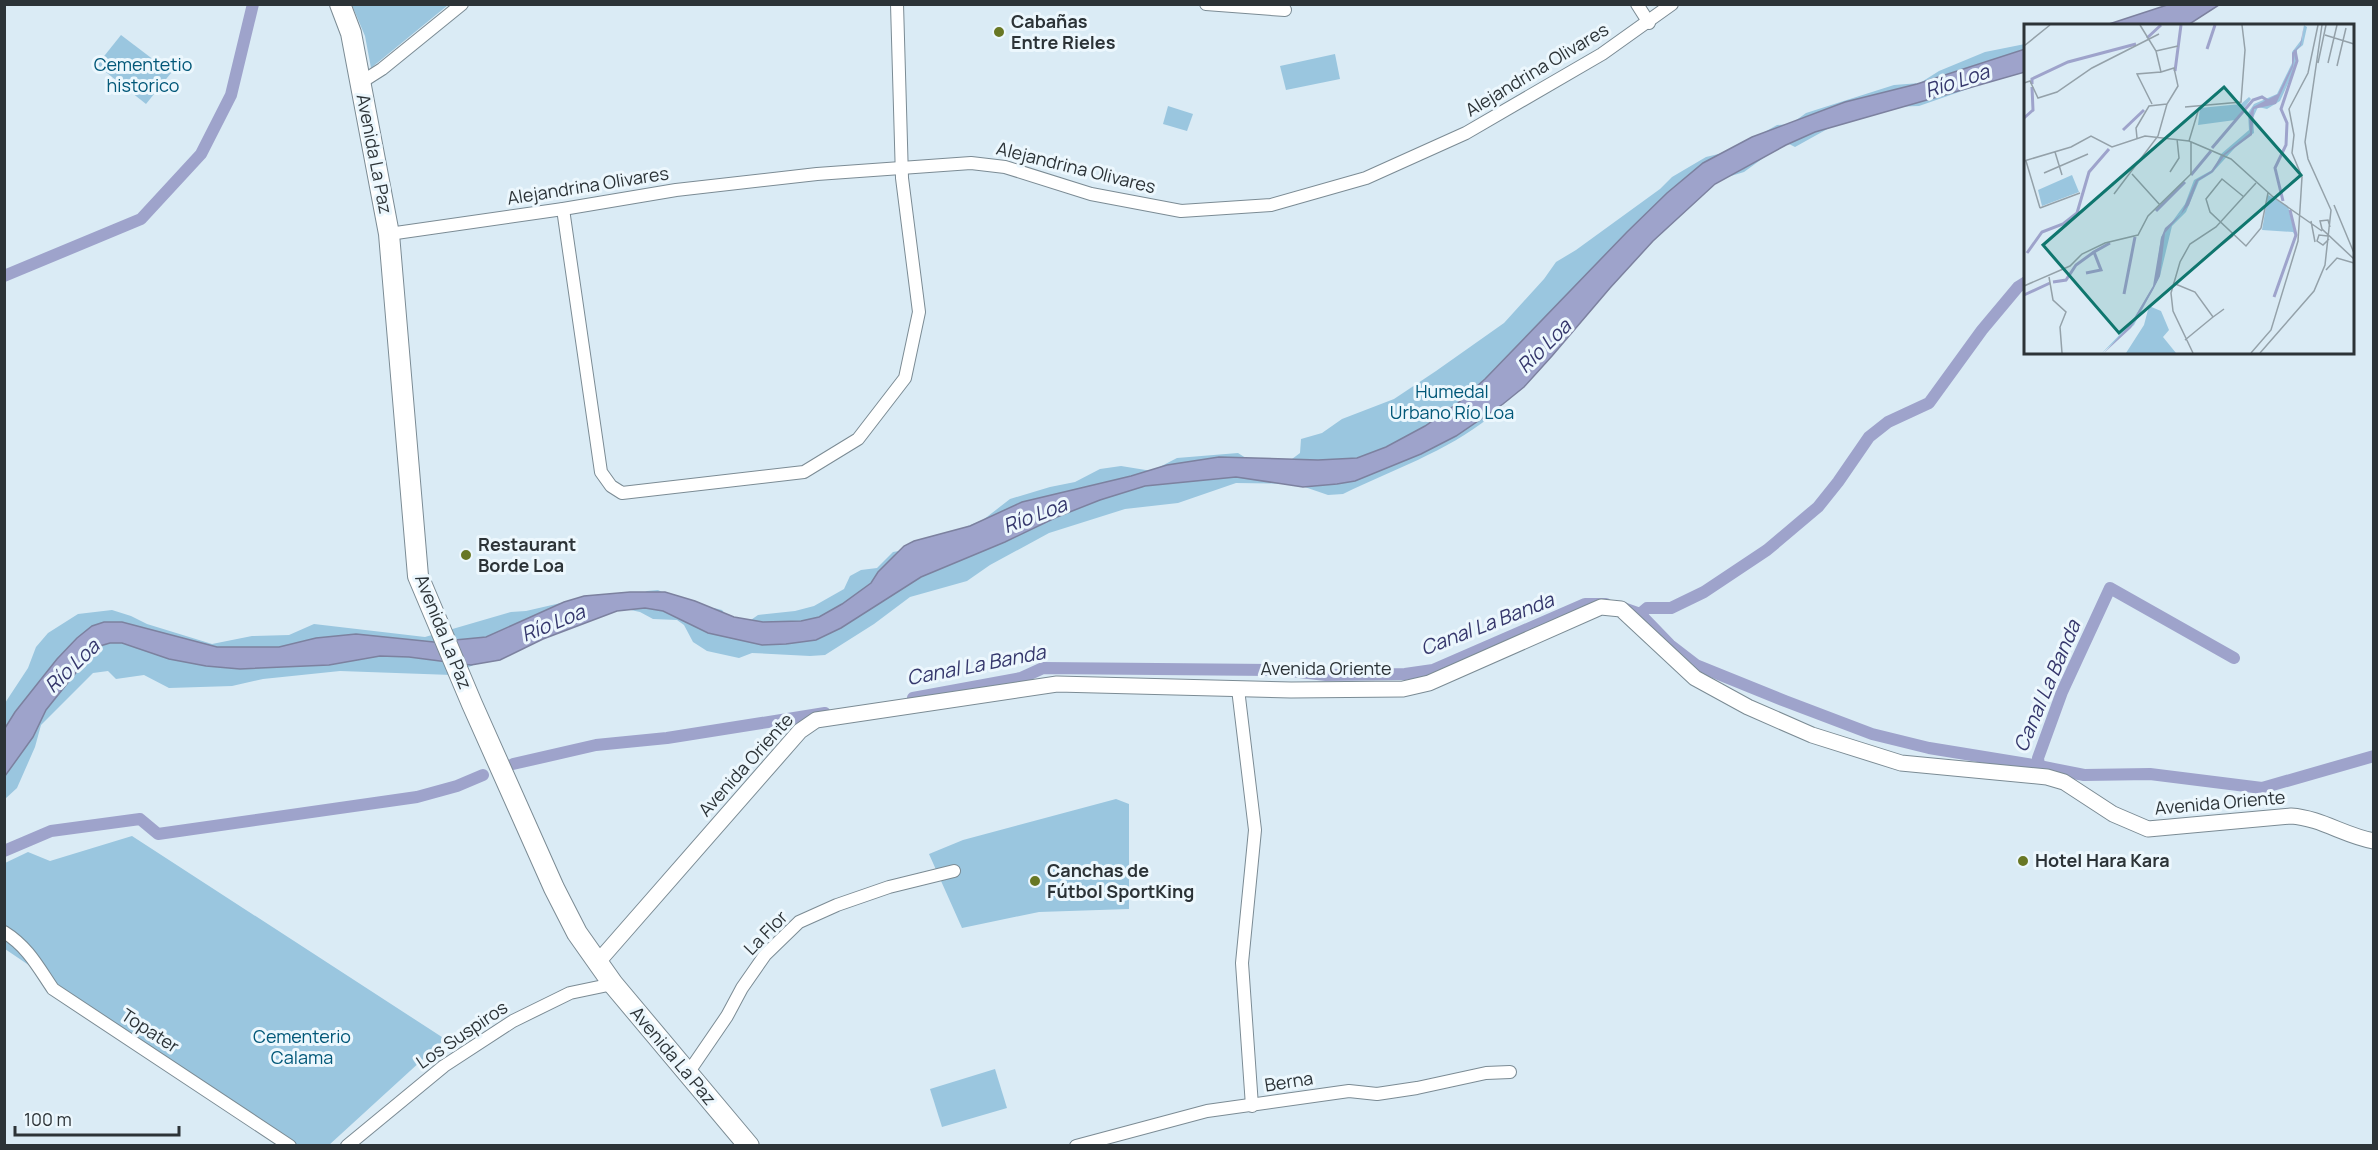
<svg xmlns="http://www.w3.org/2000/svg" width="2378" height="1150" font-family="Manrope,sans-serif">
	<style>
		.green { fill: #9ac6df }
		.water { fill: #9ea3cb; stroke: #7c819f; stroke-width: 1.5 }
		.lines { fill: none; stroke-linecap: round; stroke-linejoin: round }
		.canal { stroke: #9ea3cb; stroke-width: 12 }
		.minor-casing { stroke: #7b8b94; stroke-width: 14 }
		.tertiary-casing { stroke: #7b8b94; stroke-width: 17 }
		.primary-casing { stroke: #7b8b94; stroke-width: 22 }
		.minor { stroke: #fff; stroke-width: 12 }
		.tertiary { stroke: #fff; stroke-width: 15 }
		.primary { stroke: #fff; stroke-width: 20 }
		.poi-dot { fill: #687724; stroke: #ecf7fd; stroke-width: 2 }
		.labels { text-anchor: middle; stroke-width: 6; stroke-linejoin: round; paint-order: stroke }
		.poi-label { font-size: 18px; font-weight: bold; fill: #2c3337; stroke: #ecf7fd; text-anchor: start }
		.park-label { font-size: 18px; fill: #015778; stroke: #ecf7fd }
		.street-label { font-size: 18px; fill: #2c3337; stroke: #ecf7fd }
		.water-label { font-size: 20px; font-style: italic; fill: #35376c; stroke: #ecf7fd }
		.inset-river { fill: none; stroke: #9ea3cb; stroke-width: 3 }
		.inset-road { fill: none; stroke: #94a1a9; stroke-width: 1.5 }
		.view { fill: #0f766e; fill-opacity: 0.15; stroke: #0f766e; stroke-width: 3 }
		.inset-edge { fill: none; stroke: #2c3337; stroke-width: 3 }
	</style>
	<rect width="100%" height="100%" fill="#daebf5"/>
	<g class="green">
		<polygon points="352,5 448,5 371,68 365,36"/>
		<polygon points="121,35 171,73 146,104 97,65"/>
		<path d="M2025,44V69L1919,106L1888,107L1831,127L1795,147L1785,142L1744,172L1721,179L1645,229L1545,364L1534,369L1491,406L1490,417C1446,452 1392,470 1343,494L1328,495L1296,484L1236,483L1178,503L1125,509L1049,533L990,565L967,581L910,597L874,624L825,655L810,656L752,653L739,658L707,651L693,642L684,625L677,620L653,619L640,612L603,604L452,675L340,671L263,679L232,686L169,688L144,675L116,679L108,671L93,673L41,725L35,747L17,788L5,799V703L28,668L36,647L48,633L78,614L112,610L131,616L147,624L212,644L252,636L289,635L314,624L425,637L511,612L526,611L591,596L635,597L647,591L658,590L706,614L714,608L722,610L730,620L748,622L758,615L795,611L814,606L844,589L850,576L861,570L877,568L893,552L910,549L983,520L1010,499L1050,487L1075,482L1100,469L1121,466L1152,471L1177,458L1238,453L1249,460L1292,459L1300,453L1301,439L1322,433L1342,419L1394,399L1436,371L1504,323L1544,279L1556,262L1576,250L1660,189L1672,177L1706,157L1731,151L1777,125L1791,124L1806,113L1894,85L1920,83L1939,71L1985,52Z"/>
		<polygon points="1335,54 1340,79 1286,90 1280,66"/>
		<polygon points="1168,106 1193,114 1187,131 1163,124"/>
		<polygon points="1116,799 1129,804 1129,909 1039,912 962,928 929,854 963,840"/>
		<polygon points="132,836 445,1039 329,1145 295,1145 5,949 5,863 28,852 50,861"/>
		<polygon points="995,1069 1007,1108 942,1127 930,1089"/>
	</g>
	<g class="water">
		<polygon points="2167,5 2219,5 2188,25 2106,25"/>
		<polygon points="2025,49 2025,72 1815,132 1786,145 1715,184 1653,241 1610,288 1552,356 1524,387 1503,404 1456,436 1421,454 1355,481 1337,484 1303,487 1236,477 1145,486 1100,500 1057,517 1005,542 921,577 841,628 816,640 786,644 762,645 708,633 663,611 645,608 617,611 543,639 500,660 471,665 409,657 380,656 329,665 240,669 206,666 169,659 122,643 110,643 100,646 90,655 46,710 33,737 5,776 5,728 15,712 57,659 77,638 92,626 104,622 122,622 217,647 279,647 316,638 356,634 434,642 486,637 564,602 584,596 630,592 665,592 695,601 734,617 763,622 801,621 819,617 842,604 871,583 878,572 904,546 914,541 970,526 1022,502 1131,476 1167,465 1219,457 1318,460 1357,458 1386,447 1425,426 1458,403 1485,379 1627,232 1667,193 1703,163 1752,137 1845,102 1917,84"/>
	</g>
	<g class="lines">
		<g class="canal">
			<polyline points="4,276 141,219 201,154 231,95 253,4"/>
			<polyline points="1623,608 1640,614 1670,645 1696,665 1785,701 1872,734 1929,748 2039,766 2038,758 2062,692 2110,588 2234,658"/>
			<polyline points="1640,614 1647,608 1671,608 1704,592 1767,550 1818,507 1838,482 1869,437 1888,422 1929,403 1982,330 2018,287 2026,282"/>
			<polyline points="913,698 1021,678 1043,668 1282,670 1326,675 1405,674 1433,670 1585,604 1606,604"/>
			<polyline points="513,764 596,745 667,738 825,713"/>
			<polyline points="2039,766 2084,775 2150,774 2262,788 2374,756"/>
			<polyline points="4,851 51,831 140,819 158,834 417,797 457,786 483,775"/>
		</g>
		<g class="minor-casing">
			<g id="minor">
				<polyline points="1206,4 1285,10"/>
				<polyline points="1637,4 1649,23"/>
				<polyline points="360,83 382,69 462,4"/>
				<polyline points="563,209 601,472 611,486 622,493 804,472 858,439 905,378 919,312 902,178 897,4"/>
				<polyline points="389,234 563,209 676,190 817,174 971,163 1005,167 1091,194 1181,211 1271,205 1366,178 1466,133 1602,54 1672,4"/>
				<polyline points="1238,689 1255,830 1242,963 1252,1106"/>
				<path d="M4,932C28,947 38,967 53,989L290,1146"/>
				<polyline points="688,1073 727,1016 742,988 765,955 799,922 837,905 889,887 954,871"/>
				<polyline points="347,1146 444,1066 513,1021 570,993 613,984"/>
				<polyline points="1076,1146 1207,1111 1349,1091 1377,1094 1417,1088 1486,1073 1510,1072"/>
			</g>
		</g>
		<g class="tertiary-casing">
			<path id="tertiary" d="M597,963L800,731L816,720L1057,684L1291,690L1403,689L1429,683L1601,607L1621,609L1695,678L1748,707L1812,735L1901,763L2047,777L2064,782L2113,814L2148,829L2291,816C2321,818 2345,836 2374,841"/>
		</g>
		<g class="primary-casing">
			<polyline id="primary" points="340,4 351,33 389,234 418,576 472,704 554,888 577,933 613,984 749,1146"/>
		</g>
		<use href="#minor" class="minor"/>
		<use href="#tertiary" class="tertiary"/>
		<use href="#primary" class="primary"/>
	</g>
	<g class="poi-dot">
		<circle cx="999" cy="32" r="6"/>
		<circle cx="466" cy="555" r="6"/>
		<circle cx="2023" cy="861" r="6"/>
		<circle cx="1035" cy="881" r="6"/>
	</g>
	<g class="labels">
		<g class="poi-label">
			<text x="1011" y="28">Cabañas<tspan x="1011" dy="21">Entre Rieles</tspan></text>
			<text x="478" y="551">Restaurant<tspan x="478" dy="21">Borde Loa</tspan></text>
			<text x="2035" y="867">Hotel Hara Kara</text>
			<text x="1047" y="877">Canchas de<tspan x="1047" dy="21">Fútbol SportKing</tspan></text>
		</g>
		<g class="park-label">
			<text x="143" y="71">Cementetio<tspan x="143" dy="21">historico</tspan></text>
			<text x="1452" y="398">Humedal<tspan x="1452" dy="21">Urbano Río Loa</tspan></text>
			<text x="302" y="1043">Cementerio<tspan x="302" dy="21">Calama</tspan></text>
		</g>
		<g class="street-label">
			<text transform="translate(1537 70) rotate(-31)" y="6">Alejandrina Olivares</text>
			<text transform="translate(374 154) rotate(79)" y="6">Avenida La Paz</text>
			<text transform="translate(1076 168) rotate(14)" y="6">Alejandrina Olivares</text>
			<text transform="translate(588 186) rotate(-9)" y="6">Alejandrina Olivares</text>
			<text transform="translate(443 632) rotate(68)" y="6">Avenida La Paz</text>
			<text x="1326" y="675">Avenida Oriente</text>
			<text transform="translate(746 765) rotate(-48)" y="6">Avenida Oriente</text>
			<text transform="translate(2220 803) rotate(-5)" y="6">Avenida Oriente</text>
			<text transform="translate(766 933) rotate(-46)" y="6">La Flor</text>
			<text transform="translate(150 1031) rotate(33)" y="6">Topater</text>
			<text transform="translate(462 1035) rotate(-34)" y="6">Los Suspiros</text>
			<text transform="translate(673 1056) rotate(50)" y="6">Avenida La Paz</text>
			<text transform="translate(1289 1082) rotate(-9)" y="6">Berna</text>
		</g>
		<g class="water-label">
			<text transform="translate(1957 81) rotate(-18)" y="7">Río Loa</text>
			<text transform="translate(1544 346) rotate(-45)" y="7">Río Loa</text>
			<text transform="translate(1035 515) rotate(-21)" y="7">Río Loa</text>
			<text transform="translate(553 623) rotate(-22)" y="7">Río Loa</text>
			<text transform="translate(1487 624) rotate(-21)" y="7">Canal La Banda</text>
			<text transform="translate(976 665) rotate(-11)" y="7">Canal La Banda</text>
			<text transform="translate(72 666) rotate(-44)" y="7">Río Loa</text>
			<text transform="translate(2047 686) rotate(-67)" y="7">Canal La Banda</text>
		</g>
	</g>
	<g transform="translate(2024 24)">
		<rect width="330" height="330" fill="#daebf5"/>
		<path d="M280,1L283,3L279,21L273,26L271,44L256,77L243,85L234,83L229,94L230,109L218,116L188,149L175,157L162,188L148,202L136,252L110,301L78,329L108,298L131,259L137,213L161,180L170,156L190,145L197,130L225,106L224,89L230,80L253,70L268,39V28L278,15ZM225,73L227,75L211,96L174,101L176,84L217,80ZM48,151L55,168L18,182L14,166ZM244,171L264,182L272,214L269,208L238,206ZM125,282L137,287L145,306L139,313L152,329H102L120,301Z" fill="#9ac6df"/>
		<path d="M280,1L277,21L271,28L269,43L252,80L230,85L228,111L201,131L189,148L174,157L165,181L141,209L136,252L129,266L107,304L80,329L106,301L129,262L137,214L141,204L157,190L172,156L187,147L197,132L226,109L225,91L229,83L254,70L268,41V29L276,21Z" fill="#9ea3cb"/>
		<path class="inset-river" d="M123,14L137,1M183,25L191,1M151,47L157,1M8,60V55L44,38L112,20M0,94L9,86L8,63M99,106L120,86M188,124L229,76L238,73L246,78M167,151L187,127M259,177L251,144L262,121L263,99L257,85L273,37L271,26M132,187L161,158M3,229L18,208L39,200L53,189L65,148L85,125M62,249L77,246L70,228L86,219M29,258L42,256L52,241L70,228M100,270L111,213M0,271L26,259M250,273L272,211L266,186"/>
		<path class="inset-road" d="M301,11L330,20M0,22L26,1M132,27L154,22M294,39L302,1M304,39L313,1M313,42L322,4M0,59L6,57L14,74L33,68L68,44L135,10M128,80L113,50L137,48M161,83L217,78L221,26L218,1M113,114L112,104L125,82L143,80M165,117L175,84M31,128L38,151M0,137L47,123L67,112L88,123L121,112L165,117L207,135L248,172L298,207M2,137L16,184M146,148L155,134L153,115M20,149L64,130M108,150L136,181M90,170L134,112L143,80L154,62L150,44L137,48L132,27L116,1M220,173L198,155L182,175L186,188L222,222L237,204L244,169M310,181L330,229M16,184L56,169M287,197L291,218M306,203L304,196L296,197L298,205L330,235M304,212L295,211L293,217L299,221L305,215M178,236L209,212M302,246L313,234L330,239M25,253L29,276L42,288L36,303L38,329M149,259L171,268L189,293L200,285M0,262L46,242L58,230L81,219L114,211L124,192L167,150V118M161,316L189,293M169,329L149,287L147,269L156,238L166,220L192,203L232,159M227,329L247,306L274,217L278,153L268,129L270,111L265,85L284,49L294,1M236,329L290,267L301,241L307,186L284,135L281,118L298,1"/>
		<path class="view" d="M200,63L277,151L95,309L19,221Z"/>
		<rect width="330" height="330" class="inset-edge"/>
	</g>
	<rect width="2378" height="1150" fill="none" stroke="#2c3337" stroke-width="12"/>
	<path d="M15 1126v9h164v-9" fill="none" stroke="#2c3337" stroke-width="3"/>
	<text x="24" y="1126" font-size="18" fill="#2c3337" stroke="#ecf7fd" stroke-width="4.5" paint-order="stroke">100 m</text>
</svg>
